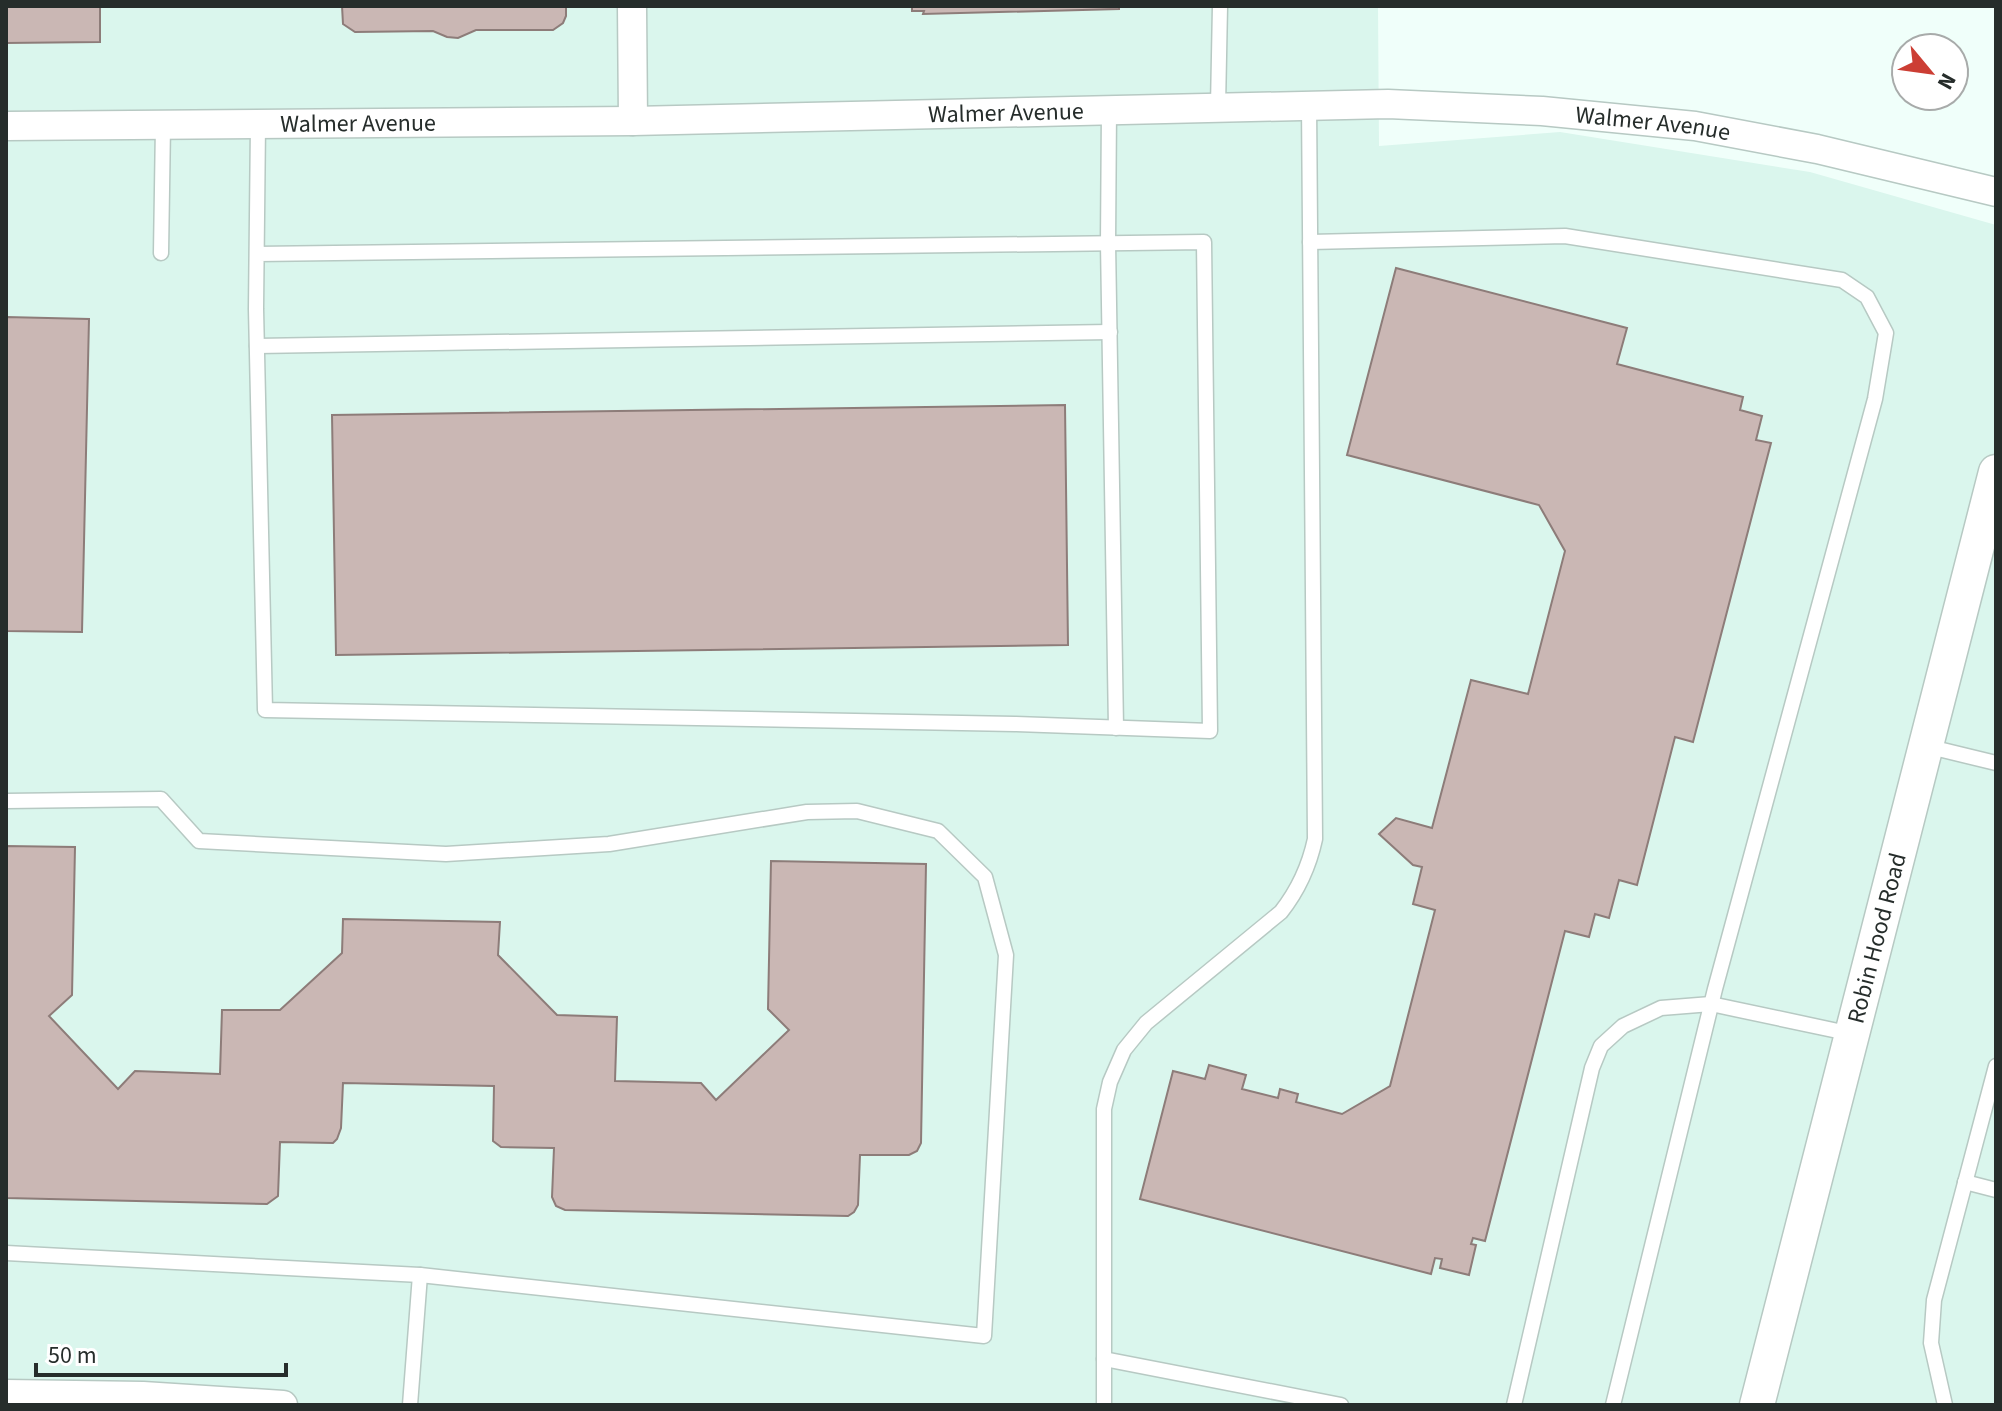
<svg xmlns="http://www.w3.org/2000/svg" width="2002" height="1411" font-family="'Source Sans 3',sans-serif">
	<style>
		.built { fill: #daf6ed }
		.building { fill: #cab7b4; stroke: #8d7c79; stroke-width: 2 }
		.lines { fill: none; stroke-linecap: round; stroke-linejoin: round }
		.service-casing { stroke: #b7c9c3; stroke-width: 17 }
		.minor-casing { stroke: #b7c9c3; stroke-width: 31 }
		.tertiary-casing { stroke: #b7c9c3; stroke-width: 37 }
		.service { stroke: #fff; stroke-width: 14 }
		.minor { stroke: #fff; stroke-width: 28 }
		.tertiary { stroke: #fff; stroke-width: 34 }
		.labels { text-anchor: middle; stroke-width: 8; stroke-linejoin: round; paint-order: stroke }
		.street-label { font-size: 24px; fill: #262d2b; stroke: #fff }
	</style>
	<rect width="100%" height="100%" fill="#f0fffa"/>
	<polygon class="built" points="6,6 1378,6 1379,146 1560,132 1810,172 1996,225 1996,1405 6,1405"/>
	<g class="building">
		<polygon points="6,6 100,6 100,42 6,43"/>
		<polygon points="342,6 566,6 566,16 563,23 553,30 476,30 458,38 447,37 433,31 355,32 343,24"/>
		<polygon points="912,6 1119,6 1119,9 923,14 924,11 912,11"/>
		<polygon points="1396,268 1627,328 1617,364 1743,397 1740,410 1762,416 1756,440 1771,443 1693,742 1675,737 1637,885 1619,880 1609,918 1595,914 1589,937 1565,931 1485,1241 1473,1238 1471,1244 1476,1245 1469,1275 1440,1268 1442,1259 1435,1258 1431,1274 1140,1199 1173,1071 1205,1079 1209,1065 1246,1075 1242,1089 1278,1098 1280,1089 1298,1094 1296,1102 1342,1114 1390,1086 1435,910 1413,904 1422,867 1413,865 1379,834 1396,818 1432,828 1471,680 1528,694 1565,551 1539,505 1347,455"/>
		<polygon points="6,317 89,319 82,632 6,631"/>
		<polygon points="1065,405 1068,645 336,655 332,415"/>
		<polygon points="6,846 75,847 72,995 49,1016 118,1089 135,1071 220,1074 222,1010 280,1010 342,953 343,919 500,922 498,955 557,1015 617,1017 615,1081 701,1083 716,1100 789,1030 768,1009 771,861 926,864 921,1143 917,1151 909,1155 860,1155 858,1205 854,1212 848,1216 565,1210 556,1206 552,1197 554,1148 501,1147 493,1141 494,1086 343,1083 341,1128 337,1139 333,1143 280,1142 278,1196 267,1204 6,1198"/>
	</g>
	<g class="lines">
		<g class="service-casing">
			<g id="service">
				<polyline points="1218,106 1220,6"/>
				<polyline points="1109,109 1108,243 1116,728"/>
				<polyline points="1310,242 1565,236 1842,280 1867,297 1886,333 1875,399 1715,989 1613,1405"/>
				<polyline points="161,253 163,125"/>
				<polyline points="257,254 1204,242 1210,731 1015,724 265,710 256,309 258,124"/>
				<polyline points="257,346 1110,332"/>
				<polyline points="1926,746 1996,763"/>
				<polyline points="6,801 161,799 199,841 446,854 609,844 807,812 857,811 938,831 985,877 1006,955 984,1336 420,1275 6,1253"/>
				<polyline points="1965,1182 1996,1190"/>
				<polyline points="1104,1359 1341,1405"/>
				<polyline points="410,1405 420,1275"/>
				<path d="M1104,1405V1109L1110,1082L1124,1050L1146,1023L1281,912C1299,889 1309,867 1315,839L1309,104"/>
				<polyline points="1514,1405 1592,1068 1601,1046 1623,1026 1661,1008 1711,1004 1852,1034"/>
				<polyline points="1945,1405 1931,1343 1934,1300 1996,1066"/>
			</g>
		</g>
		<g class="minor-casing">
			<g id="minor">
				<polyline points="632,6 633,121"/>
				<path id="s1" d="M6,126L633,121L1388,104L1542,111L1695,126L1817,149L1996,192"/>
				<polyline points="6,1394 143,1396 283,1405"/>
			</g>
		</g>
		<g class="tertiary-casing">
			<g id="tertiary">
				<path id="s2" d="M1757,1405L1996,472"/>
			</g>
		</g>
		<use href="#service" class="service"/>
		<use href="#minor" class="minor"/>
		<use href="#tertiary" class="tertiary"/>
	</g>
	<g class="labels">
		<g class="street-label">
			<text dy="8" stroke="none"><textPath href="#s1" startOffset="1000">Walmer Avenue</textPath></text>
			<text dy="8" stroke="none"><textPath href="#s1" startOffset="352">Walmer Avenue</textPath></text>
			<text dy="8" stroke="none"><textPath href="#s1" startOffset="1648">Walmer Avenue</textPath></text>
			<text dy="8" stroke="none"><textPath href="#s2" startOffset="482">Robin Hood Road</textPath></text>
		</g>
	</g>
	<rect width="2002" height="1411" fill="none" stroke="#262d2b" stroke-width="16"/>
	<g transform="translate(1930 72) rotate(119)"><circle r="38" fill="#ffffff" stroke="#a8abaa" stroke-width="2"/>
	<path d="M0-6L14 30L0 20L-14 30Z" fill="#cc3e34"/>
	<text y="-12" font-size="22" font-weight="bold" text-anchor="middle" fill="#262d2b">N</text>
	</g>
	<path d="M36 1363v12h250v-12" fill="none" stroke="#262d2b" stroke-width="4"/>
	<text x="48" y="1363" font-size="24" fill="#262d2b" stroke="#ffffff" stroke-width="6" paint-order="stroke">50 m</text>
</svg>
